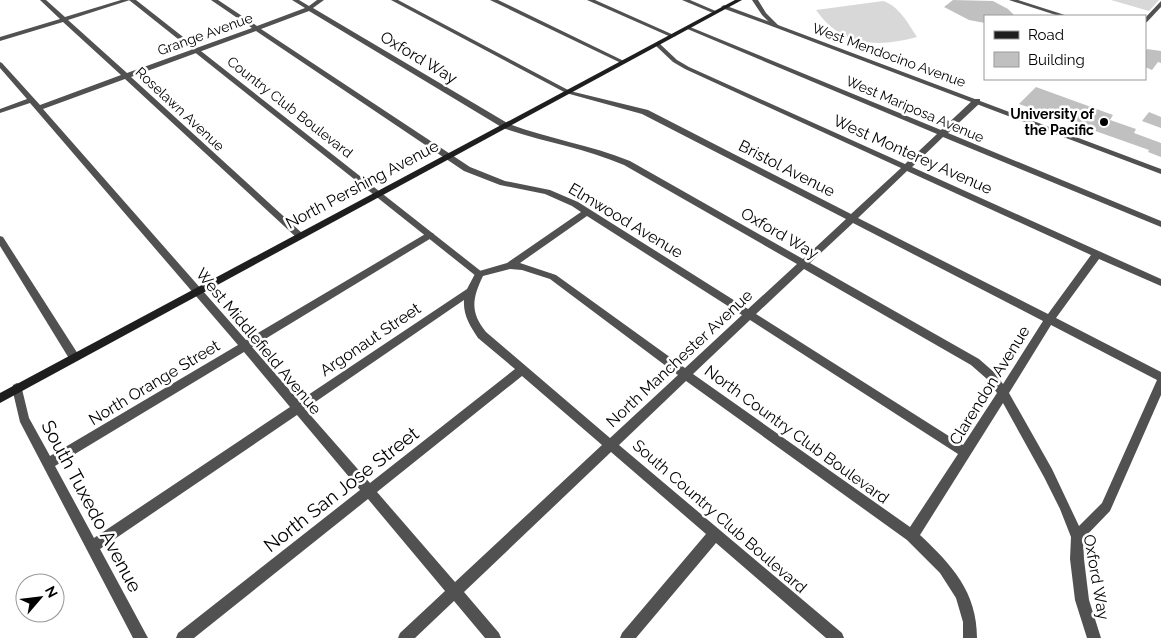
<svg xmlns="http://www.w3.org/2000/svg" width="1161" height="638" font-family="Raleway,sans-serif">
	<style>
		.green { fill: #d8d8d8 }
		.building { fill: #c0c0c0 }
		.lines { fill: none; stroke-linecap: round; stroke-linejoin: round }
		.minor { fill: #515151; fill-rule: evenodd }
		.tertiary { fill: #515151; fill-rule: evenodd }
		.secondary { fill: #1e1e1e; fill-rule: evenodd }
		.poi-dot { fill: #000; stroke: #fff; stroke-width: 2 }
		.labels { text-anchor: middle; stroke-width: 5; stroke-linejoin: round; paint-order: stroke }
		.far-street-label { font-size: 14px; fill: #000; stroke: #fff }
		.far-poi-label { font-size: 14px; font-weight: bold; fill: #000; stroke: #fff; text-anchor: end }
		.street-label { font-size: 16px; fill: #000; stroke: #fff }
		.near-street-label { font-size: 19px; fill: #000; stroke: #fff }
	</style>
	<rect width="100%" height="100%" fill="#fff"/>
	<g class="green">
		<polygon points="1111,0 1159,0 1149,11"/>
		<path d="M883,1C899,6 908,23 917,37C877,48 841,46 816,10Z"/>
	</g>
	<g class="building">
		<polygon points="953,0 993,1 1008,9 1015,16 985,16 985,23 969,20 944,7"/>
		<polygon points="1147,49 1161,51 1161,63 1158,62 1152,70 1145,67 1145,52"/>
		<polygon points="1036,87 1113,115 1110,120 1136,129 1134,133 1161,143 1161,157 1148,152 1149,150 1019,104"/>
		<polygon points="1149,112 1161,117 1161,128 1142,121"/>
	</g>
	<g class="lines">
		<g class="minor">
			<path d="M40,0H46L65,17L121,0H130L68,20L127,73L252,28L211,0H218L257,26L305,8L292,0H299L309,6L317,0H324L313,8L509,124C549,139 591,145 630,161L803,259L846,219L642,114L566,93L391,0H398L570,91L648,110L851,214L901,168L685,69L673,62L655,45V43H659L677,60L689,67L905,164L937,134L685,28L690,27L941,130L974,99H980V103L948,133L1161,221V227L943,137L912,167L1161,279V286L1099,259L1056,318L1161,372V395L1110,511L1083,539L1084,559L1089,600L1101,638H1087L1075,600L1070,559L1071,537L1060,509L1044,477L1003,403L920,535C952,565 977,592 977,638H963V622L956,598L940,573L907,540L686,381L619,445L842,633L844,638H826L716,543L636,638H620L622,633L706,534L611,452L464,592L499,633L501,638H485L454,601L415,638H398L400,633L445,591L368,499L194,638H176L178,633L360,490L297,415L100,549L148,638H133L20,422L12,388L13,385L17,383L21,385L29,418L50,456L238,345L30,103L0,113V109L27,99L0,68V62L2,63L40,105L121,75L63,22L0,41V37L60,19ZM309,11L503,128C543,142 585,148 624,165L797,264L748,309L578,202L550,190L505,181L470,167L261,29ZM256,31L464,171L500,185L545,194L572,206L581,212L507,263L476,272L467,289L299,401L252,347L433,237L434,235L433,233H427L246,340L43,109L125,79L297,238H303L304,236L303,234L131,77ZM907,171L1091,255L1048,314L858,218ZM587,216L742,315L685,368L556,275L520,263ZM853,223L1043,321L1003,384L995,373L979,359L810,263ZM510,269L522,270L550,279L678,375L610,438L486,332C470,312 472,299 483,276ZM804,269L971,365L987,379L997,393L963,445L756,314ZM464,300C463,315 470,326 478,338L515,369L370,483L305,409ZM750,320L958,454L910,527L693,374ZM1051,325L1157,380L1102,503L1079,526L1052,469L1009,393ZM244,352L290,407L94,538L55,466ZM522,376L602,445L455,582L377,492Z"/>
			<polygon points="490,0 498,0 626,62 621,63"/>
			<polygon points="587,0 595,0 676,36 671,37"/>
			<polygon points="682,0 690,0 718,12 713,13"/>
			<polygon points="1009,0 1018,0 1068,16 1059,16"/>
			<polygon points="1161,1 1161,7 1147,22 1145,23 1145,18"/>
			<polygon points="724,5 778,25 779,26 774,27 722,8 721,7"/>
			<polygon points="0,236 3,237 78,354 79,357 78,360 70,360 0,246"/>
		</g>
		<g class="tertiary">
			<polygon points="129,0 136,0 482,272 484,274 482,276 476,276"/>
			<polygon points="752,0 758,0 766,13 778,25 1161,169 1161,174 774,27 762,15"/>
		</g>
		<polygon class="secondary" points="735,0 742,0 0,403 0,393"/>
	</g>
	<circle class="poi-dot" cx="1104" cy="122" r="5"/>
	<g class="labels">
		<g class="far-street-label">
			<text transform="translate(205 34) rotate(-20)" y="5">Grange Avenue</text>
			<text transform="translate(889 55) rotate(20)" y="5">West Mendocino Avenue</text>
			<text transform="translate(290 107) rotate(38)" y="5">Country Club Boulevard</text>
			<text transform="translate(180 109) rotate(43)" y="5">Roselawn Avenue</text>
			<text transform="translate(915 109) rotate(23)" y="5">West Mariposa Avenue</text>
		</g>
		<g class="far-poi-label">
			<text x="1094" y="119">University of<tspan x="1094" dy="16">the Pacific</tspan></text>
		</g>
		<g class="street-label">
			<text transform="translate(419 57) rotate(31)" y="6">Oxford Way</text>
			<text transform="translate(913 154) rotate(24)" y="6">West Monterey Avenue</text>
			<text transform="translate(787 168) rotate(27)" y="6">Bristol Avenue</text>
			<text transform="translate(362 184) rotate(-28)" y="6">North Pershing Avenue</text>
			<text transform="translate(626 220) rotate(31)" y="6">Elmwood Avenue</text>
			<text transform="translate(780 233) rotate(30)" y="6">Oxford Way</text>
			<text transform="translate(370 339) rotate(-34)" y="6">Argonaut Street</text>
			<text transform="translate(259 341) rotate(50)" y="6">West Middlefield Avenue</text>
			<text transform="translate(679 358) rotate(-43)" y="6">North Manchester Avenue</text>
			<text transform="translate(154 382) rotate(-31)" y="6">North Orange Street</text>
			<text transform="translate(989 385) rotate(-58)" y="6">Clarendon Avenue</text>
			<text transform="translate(797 434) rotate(36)" y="6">North Country Club Boulevard</text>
			<text transform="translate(720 516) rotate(41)" y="6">South Country Club Boulevard</text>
			<text transform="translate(1097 577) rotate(80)" y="6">Oxford Way</text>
		</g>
		<g class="near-street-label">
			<text transform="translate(341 489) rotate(-38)" y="7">North San Jose Street</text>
			<text transform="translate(92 506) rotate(62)" y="7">South Tuxedo Avenue</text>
		</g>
	</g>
	<rect x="984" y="15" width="162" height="65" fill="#ffffff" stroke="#999999"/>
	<rect x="994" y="31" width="25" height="8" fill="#1e1e1e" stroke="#999999"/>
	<text x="1028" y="40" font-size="15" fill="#000000">Road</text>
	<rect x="994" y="52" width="25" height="15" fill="#c0c0c0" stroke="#999999"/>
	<text x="1028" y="65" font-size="15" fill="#000000">Building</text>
	<g transform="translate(40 598) rotate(62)"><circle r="24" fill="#ffffff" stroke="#999999"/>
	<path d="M0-4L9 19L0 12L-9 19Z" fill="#000000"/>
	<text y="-8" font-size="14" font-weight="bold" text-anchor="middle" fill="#000000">N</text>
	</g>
</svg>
